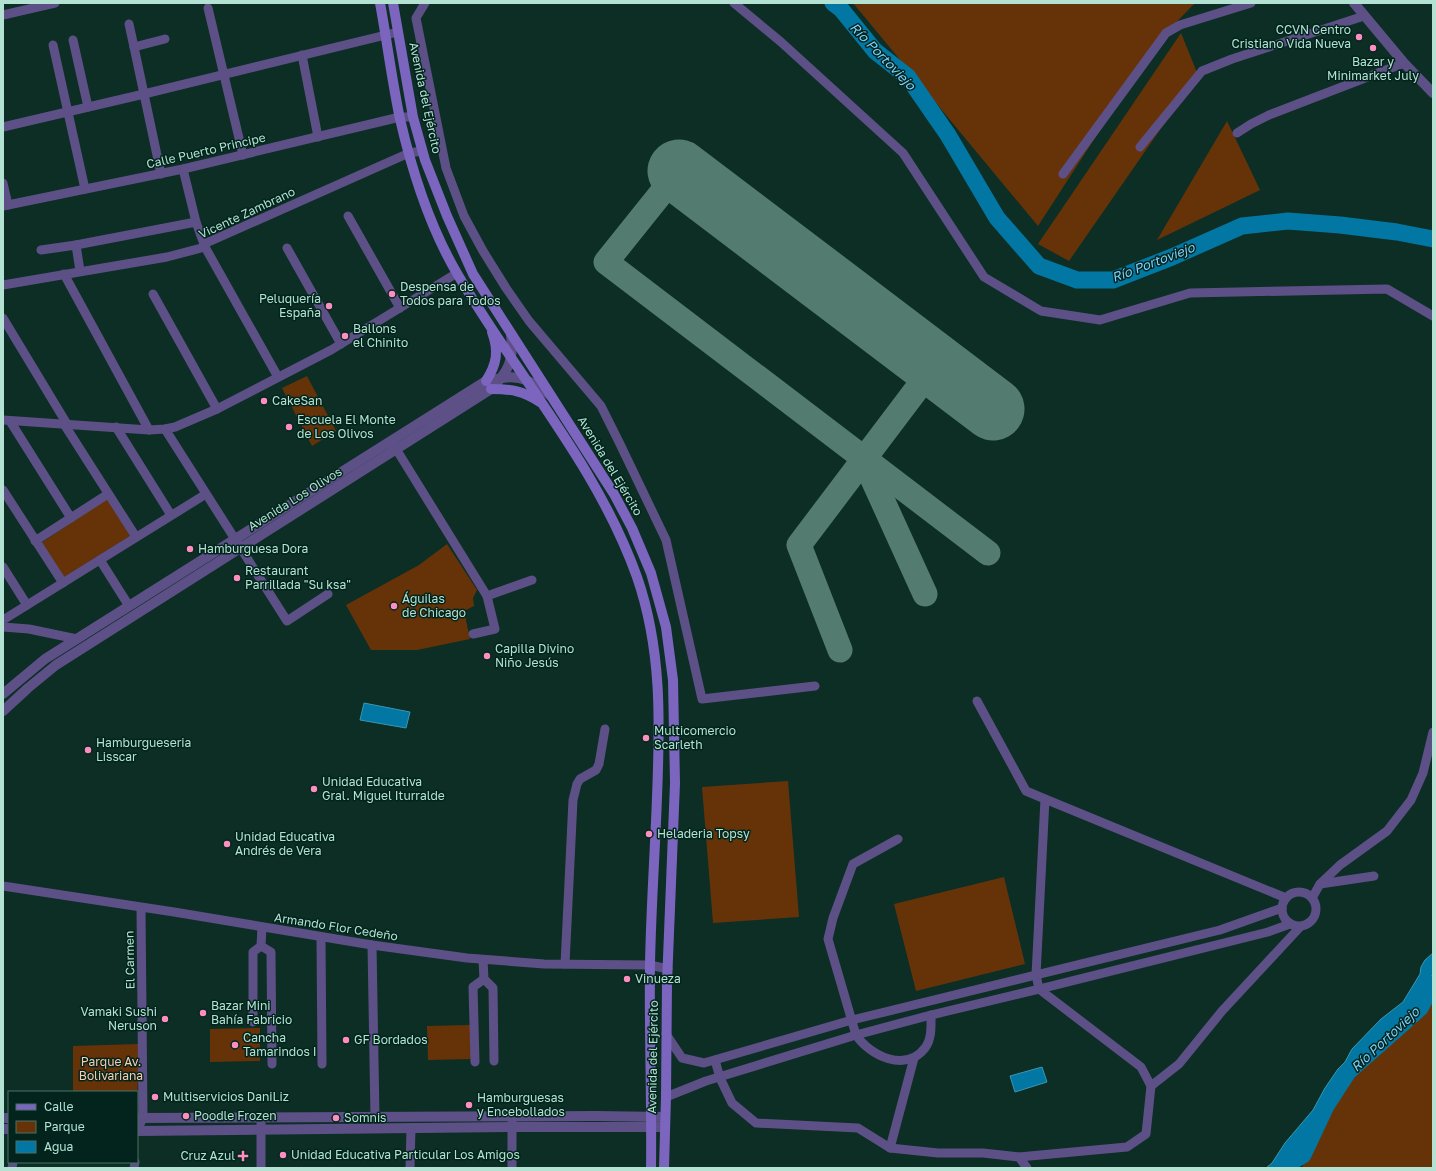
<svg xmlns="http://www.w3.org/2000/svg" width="1436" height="1171" font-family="'Golos Text',sans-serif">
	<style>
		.green { fill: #663309 }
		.water { fill: #0377a3; stroke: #3897b1 }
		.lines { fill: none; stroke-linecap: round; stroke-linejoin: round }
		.river { stroke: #0377a3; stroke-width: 17 }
		.taxiway { stroke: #547b6f; stroke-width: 25 }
		.runway { stroke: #547b6f; stroke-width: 63 }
		.minor { stroke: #5d5087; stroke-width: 9 }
		.tertiary { stroke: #5d5087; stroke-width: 10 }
		.secondary { stroke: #7b65be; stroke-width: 10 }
		.poi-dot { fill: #fd8ebf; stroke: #02241c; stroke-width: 1.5 }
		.labels { text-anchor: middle; stroke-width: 3; stroke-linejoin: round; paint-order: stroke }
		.poi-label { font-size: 12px; fill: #b3e2d2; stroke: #02241c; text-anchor: start }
		.street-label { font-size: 12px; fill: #b3e2d2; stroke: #02241c }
		.park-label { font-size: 12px; fill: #fbccae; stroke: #02241c }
		.water-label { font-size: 13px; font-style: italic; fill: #7fd0fc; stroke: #02241c }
	</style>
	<rect width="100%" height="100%" fill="#0c2e25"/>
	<g class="green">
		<polygon points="853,3 1195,3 1157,42 1038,226"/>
		<polygon points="1181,33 1198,75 1069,261 1038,244"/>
		<polygon points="1227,121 1260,190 1157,240"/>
		<polygon points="307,376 336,431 312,446 282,388"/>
		<polygon points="107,499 130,536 64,577 41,543"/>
		<polygon points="447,544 477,590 473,598 474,606 464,611 470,639 417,650 371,650 346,605 419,565"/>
		<polygon points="788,781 799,917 713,923 702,787"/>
		<polygon points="1004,877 1025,964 916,991 894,904"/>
		<polygon points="1433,994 1433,1168 1302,1168 1324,1109 1379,1052 1403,1033"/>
		<polygon points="471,1025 471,1059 428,1060 427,1026"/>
		<polygon points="260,1028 260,1061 210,1062 210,1029"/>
		<polygon points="139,1044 137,1103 137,1092 73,1092 73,1046"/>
	</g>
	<g class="water">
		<polygon points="364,703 410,712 406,728 360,720"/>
		<polygon points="1433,953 1433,974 1429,978 1425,990 1410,1011 1393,1026 1390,1039 1365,1054 1333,1090 1302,1139 1298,1149 1280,1168 1266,1168 1272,1163 1285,1143 1313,1110 1325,1088 1338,1069 1345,1062 1352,1049 1381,1019 1403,1002 1420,974 1421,967 1425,960"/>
		<polygon points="1042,1067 1047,1082 1015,1092 1010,1076"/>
	</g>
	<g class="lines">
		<g class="river">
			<polyline points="833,3 841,9 875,51 908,77 948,135 997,218 1039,266 1077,280 1113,280 1172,257 1242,226 1288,221 1340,225 1397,232 1433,239"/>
			<polyline points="1281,1168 1303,1155 1326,1106 1348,1072 1420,1008 1433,984"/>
		</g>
		<g class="taxiway">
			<polyline points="679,171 606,262 988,553"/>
			<polyline points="865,462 925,594"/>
			<polyline points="840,650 799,545 935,365"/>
		</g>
		<polyline class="runway" points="679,171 993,409"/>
		<g class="minor">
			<polyline points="425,3 416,18 446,168 464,216 483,251 506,288 529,321 601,406 620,444 666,540 702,699 815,686"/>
			<polyline points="734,3 781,42 903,153 984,277 1041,311 1100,320 1190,293 1387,289 1433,316"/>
			<polyline points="208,8 243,155"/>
			<polyline points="3,15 55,3"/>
			<polyline points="129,24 134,47"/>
			<polyline points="73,40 88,107"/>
			<polyline points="53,45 85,189"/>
			<polyline points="302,55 318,137"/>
			<polyline points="3,127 144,94 398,32"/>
			<polyline points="1237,133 1251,124 1269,115 1404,63"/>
			<polyline points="1140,147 1202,71 1232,59 1364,16"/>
			<polyline points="183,169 196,222 205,247 278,377"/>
			<polyline points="161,174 134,47 165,39"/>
			<polyline points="1063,174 1166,33 1180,25 1251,3"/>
			<polyline points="3,183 8,205"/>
			<polyline points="3,206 183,169 400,117 413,117"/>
			<polyline points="348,216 400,308"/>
			<polyline points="287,248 341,344"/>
			<polyline points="41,250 76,245"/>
			<polyline points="80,271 76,245 196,222"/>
			<polyline points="64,274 149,430"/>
			<polyline points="3,285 167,257 205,247 204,244 409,153 422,151"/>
			<polyline points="153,294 217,409"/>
			<polyline points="3,318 67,424 64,424 136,537"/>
			<polyline points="3,420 149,430 165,429 175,427 217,409 331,350 457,273"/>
			<polyline points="10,421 71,518"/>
			<polyline points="116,427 171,515"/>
			<polyline points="165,429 287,621 328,594"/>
			<polyline points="393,444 487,596"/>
			<polyline points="3,490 63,583"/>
			<polyline points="35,541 108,494"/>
			<polyline points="100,560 129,606"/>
			<polyline points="3,567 27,605"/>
			<polyline points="3,620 206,494"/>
			<polyline points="3,627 29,629 77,639"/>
			<polyline points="473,634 495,629 487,596 532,580"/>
			<polyline points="977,701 1026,791 1045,799"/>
			<path d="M898,839L853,864L833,918L828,939L856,1035C870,1056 906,1073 925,1048C932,1039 931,1026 931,1015"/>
			<polyline points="1320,884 1340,865 1387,831 1411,800 1423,773 1433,732"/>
			<polyline points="3,886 174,912 372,945 467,958 544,964 650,965 668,969"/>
			<circle cx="1299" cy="909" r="17"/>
			<polyline points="1286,898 1045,799 1036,975 1039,989 1141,1067 1151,1086 1179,1064 1222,1011 1300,927"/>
			<polyline points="1312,898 1320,884 1374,876"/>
			<polyline points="262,927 261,946 271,952 272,1064"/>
			<polyline points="321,937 322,1064"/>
			<polyline points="372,945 375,1118"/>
			<polyline points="483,960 484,979 493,988 494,1061"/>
			<polyline points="565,964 573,800 577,784 580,779 596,770 599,764 605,729"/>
			<polyline points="253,1022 253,952 261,946"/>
			<polyline points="666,1034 682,1058 704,1063 852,1020 1220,930 1282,908"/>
			<polyline points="715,1060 720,1078 732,1103 756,1123 858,1128 890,1148 938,1153 983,1153 1019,1157 1027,1168"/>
			<polyline points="475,1062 473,987 484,979"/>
			<polyline points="666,1097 706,1081 856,1035 931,1015 1039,989 1268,932 1290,924"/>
			<polyline points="137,1130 143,1118 141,908"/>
			<polyline points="890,1148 914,1058"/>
			<polyline points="1019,1157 1127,1147 1146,1134 1151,1086"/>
			<polyline points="12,1168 13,1162"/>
			<polyline points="134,1168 135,1162"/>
			<polyline points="261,1168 261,1119"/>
			<polyline points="410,1168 411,1128"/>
			<polyline points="512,1168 512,1119"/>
		</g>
		<g class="tertiary">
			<polyline points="1354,3 1404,63 1433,93"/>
			<path d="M3,694L45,659L486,381C492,381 496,379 502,378C523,374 535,384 551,396"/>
			<path d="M3,711L28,688L56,665L491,389C509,371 514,360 511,334"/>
			<polyline points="3,1118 9,1118"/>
			<polyline points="137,1118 595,1116 665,1117"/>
			<polyline points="3,1129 9,1129"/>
			<polyline points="137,1131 512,1127 665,1127"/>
		</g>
		<g class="secondary">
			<path d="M380,3C387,41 392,81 400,119C412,171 430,228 458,275C517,376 597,465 637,577C662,649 660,722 657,797C655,853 651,908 650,964C649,1032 652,1100 651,1168"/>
			<polyline points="393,3 413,117 425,160 447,216 473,274 614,494 632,528 651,573 666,627 673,680 675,783 667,983 666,1097 664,1168"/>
			<path d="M486,381C497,364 499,351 492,332"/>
			<path d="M491,389C512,389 523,391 540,402"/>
		</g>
	</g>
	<g class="poi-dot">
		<circle cx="1359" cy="37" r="4"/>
		<circle cx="1373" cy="48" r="4"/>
		<circle cx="392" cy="294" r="4"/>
		<circle cx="329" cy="306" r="4"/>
		<circle cx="345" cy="336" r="4"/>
		<circle cx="264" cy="401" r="4"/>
		<circle cx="289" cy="427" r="4"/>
		<circle cx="190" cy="549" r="4"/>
		<circle cx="237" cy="578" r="4"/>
		<circle cx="394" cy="606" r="4"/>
		<circle cx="487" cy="656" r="4"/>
		<circle cx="646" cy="738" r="4"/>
		<circle cx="88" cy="750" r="4"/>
		<circle cx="314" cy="789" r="4"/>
		<circle cx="649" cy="834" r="4"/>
		<circle cx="227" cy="844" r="4"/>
		<circle cx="627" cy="979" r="4"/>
		<circle cx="203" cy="1013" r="4"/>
		<circle cx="165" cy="1019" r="4"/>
		<circle cx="346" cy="1040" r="4"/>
		<circle cx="235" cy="1045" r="4"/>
		<circle cx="155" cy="1097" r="4"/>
		<circle cx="469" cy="1105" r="4"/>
		<circle cx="186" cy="1116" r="4"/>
		<circle cx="336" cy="1118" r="4"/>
		<circle cx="283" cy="1155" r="4"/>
		<path d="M241 1150h4v4h4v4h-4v4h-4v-4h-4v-4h4z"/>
	</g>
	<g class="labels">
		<g class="poi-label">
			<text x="1351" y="34" text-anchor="end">CCVN Centro<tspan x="1351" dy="14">Cristiano Vida Nueva</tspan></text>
			<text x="1373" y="66" text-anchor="middle">Bazar y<tspan x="1373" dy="14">Minimarket July</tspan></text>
			<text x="400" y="291">Despensa de<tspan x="400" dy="14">Todos para Todos</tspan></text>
			<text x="321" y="303" text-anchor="end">Peluquería<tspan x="321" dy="14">España</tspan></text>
			<text x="353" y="333">Ballons<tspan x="353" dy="14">el Chinito</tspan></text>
			<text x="272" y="405">CakeSan</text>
			<text x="297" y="424">Escuela El Monte<tspan x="297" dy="14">de Los Olivos</tspan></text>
			<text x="198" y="553">Hamburguesa Dora</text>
			<text x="245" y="575">Restaurant<tspan x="245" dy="14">Parrillada "Su ksa"</tspan></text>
			<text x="402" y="603">Águilas<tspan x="402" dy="14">de Chicago</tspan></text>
			<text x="495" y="653">Capilla Divino<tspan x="495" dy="14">Niño Jesús</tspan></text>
			<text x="654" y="735">Multicomercio<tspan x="654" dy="14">Scarleth</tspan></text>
			<text x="96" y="747">Hamburgueseria<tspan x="96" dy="14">Lisscar</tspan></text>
			<text x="322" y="786">Unidad Educativa<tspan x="322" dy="14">Gral. Miguel Iturralde</tspan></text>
			<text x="657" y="838">Heladeria Topsy</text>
			<text x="235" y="841">Unidad Educativa<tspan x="235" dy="14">Andrés de Vera</tspan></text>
			<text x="635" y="983">Vinueza</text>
			<text x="211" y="1010">Bazar Mini<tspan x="211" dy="14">Bahía Fabricio</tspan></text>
			<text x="157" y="1016" text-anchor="end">Vamaki Sushi<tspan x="157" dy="14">Neruson</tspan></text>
			<text x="243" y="1042">Cancha<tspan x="243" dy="14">Tamarindos I</tspan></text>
			<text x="354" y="1044">GF Bordados</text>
			<text x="163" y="1101">Multiservicios DaniLiz</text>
			<text x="477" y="1102">Hamburguesas<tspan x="477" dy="14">y Encebollados</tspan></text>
			<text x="194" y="1120">Poodle Frozen</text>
			<text x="344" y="1122">Somnis</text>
			<text x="291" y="1159">Unidad Educativa Particular Los Amigos</text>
			<text x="235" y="1160" text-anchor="end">Cruz Azul</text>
		</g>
		<g class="street-label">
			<text transform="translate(425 98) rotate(78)" y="4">Avenida del Ejército</text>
			<text transform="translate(206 151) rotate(-13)" y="4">Calle Puerto Principe</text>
			<text transform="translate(247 213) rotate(-25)" y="4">Vicente Zambrano</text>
			<text transform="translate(610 466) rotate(59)" y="4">Avenida del Ejército</text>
			<text transform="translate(295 499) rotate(-32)" y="4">Avenida Los Olivos</text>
			<text transform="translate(336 927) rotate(9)" y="4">Armando Flor Cedeño</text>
			<text transform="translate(130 960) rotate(-91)" y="4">El Carmen</text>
			<text transform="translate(653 1057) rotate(-89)" y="4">Avenida del Ejército</text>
		</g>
		<g class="park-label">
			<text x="111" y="1066">Parque Av.<tspan x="111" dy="14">Bolivariana</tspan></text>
		</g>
		<g class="water-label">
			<text transform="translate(883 56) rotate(46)" y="5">Río Portoviejo</text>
			<text transform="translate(1153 262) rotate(-21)" y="5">Río Portoviejo</text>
			<text transform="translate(1385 1039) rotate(-43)" y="5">Río Portoviejo</text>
		</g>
	</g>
	<rect width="1436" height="1171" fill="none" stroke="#b3e2d2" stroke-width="8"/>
	<rect x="8" y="1091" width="130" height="72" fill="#02241c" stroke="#497065"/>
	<rect x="16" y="1104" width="20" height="6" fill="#7b65be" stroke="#497065"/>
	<text x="44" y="1111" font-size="12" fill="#b3e2d2">Calle</text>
	<rect x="16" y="1121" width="20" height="12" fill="#663309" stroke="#497065"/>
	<text x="44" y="1131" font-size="12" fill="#b3e2d2">Parque</text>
	<rect x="16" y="1141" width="20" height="12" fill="#0377a3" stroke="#497065"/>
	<text x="44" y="1151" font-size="12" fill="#b3e2d2">Agua</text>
</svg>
